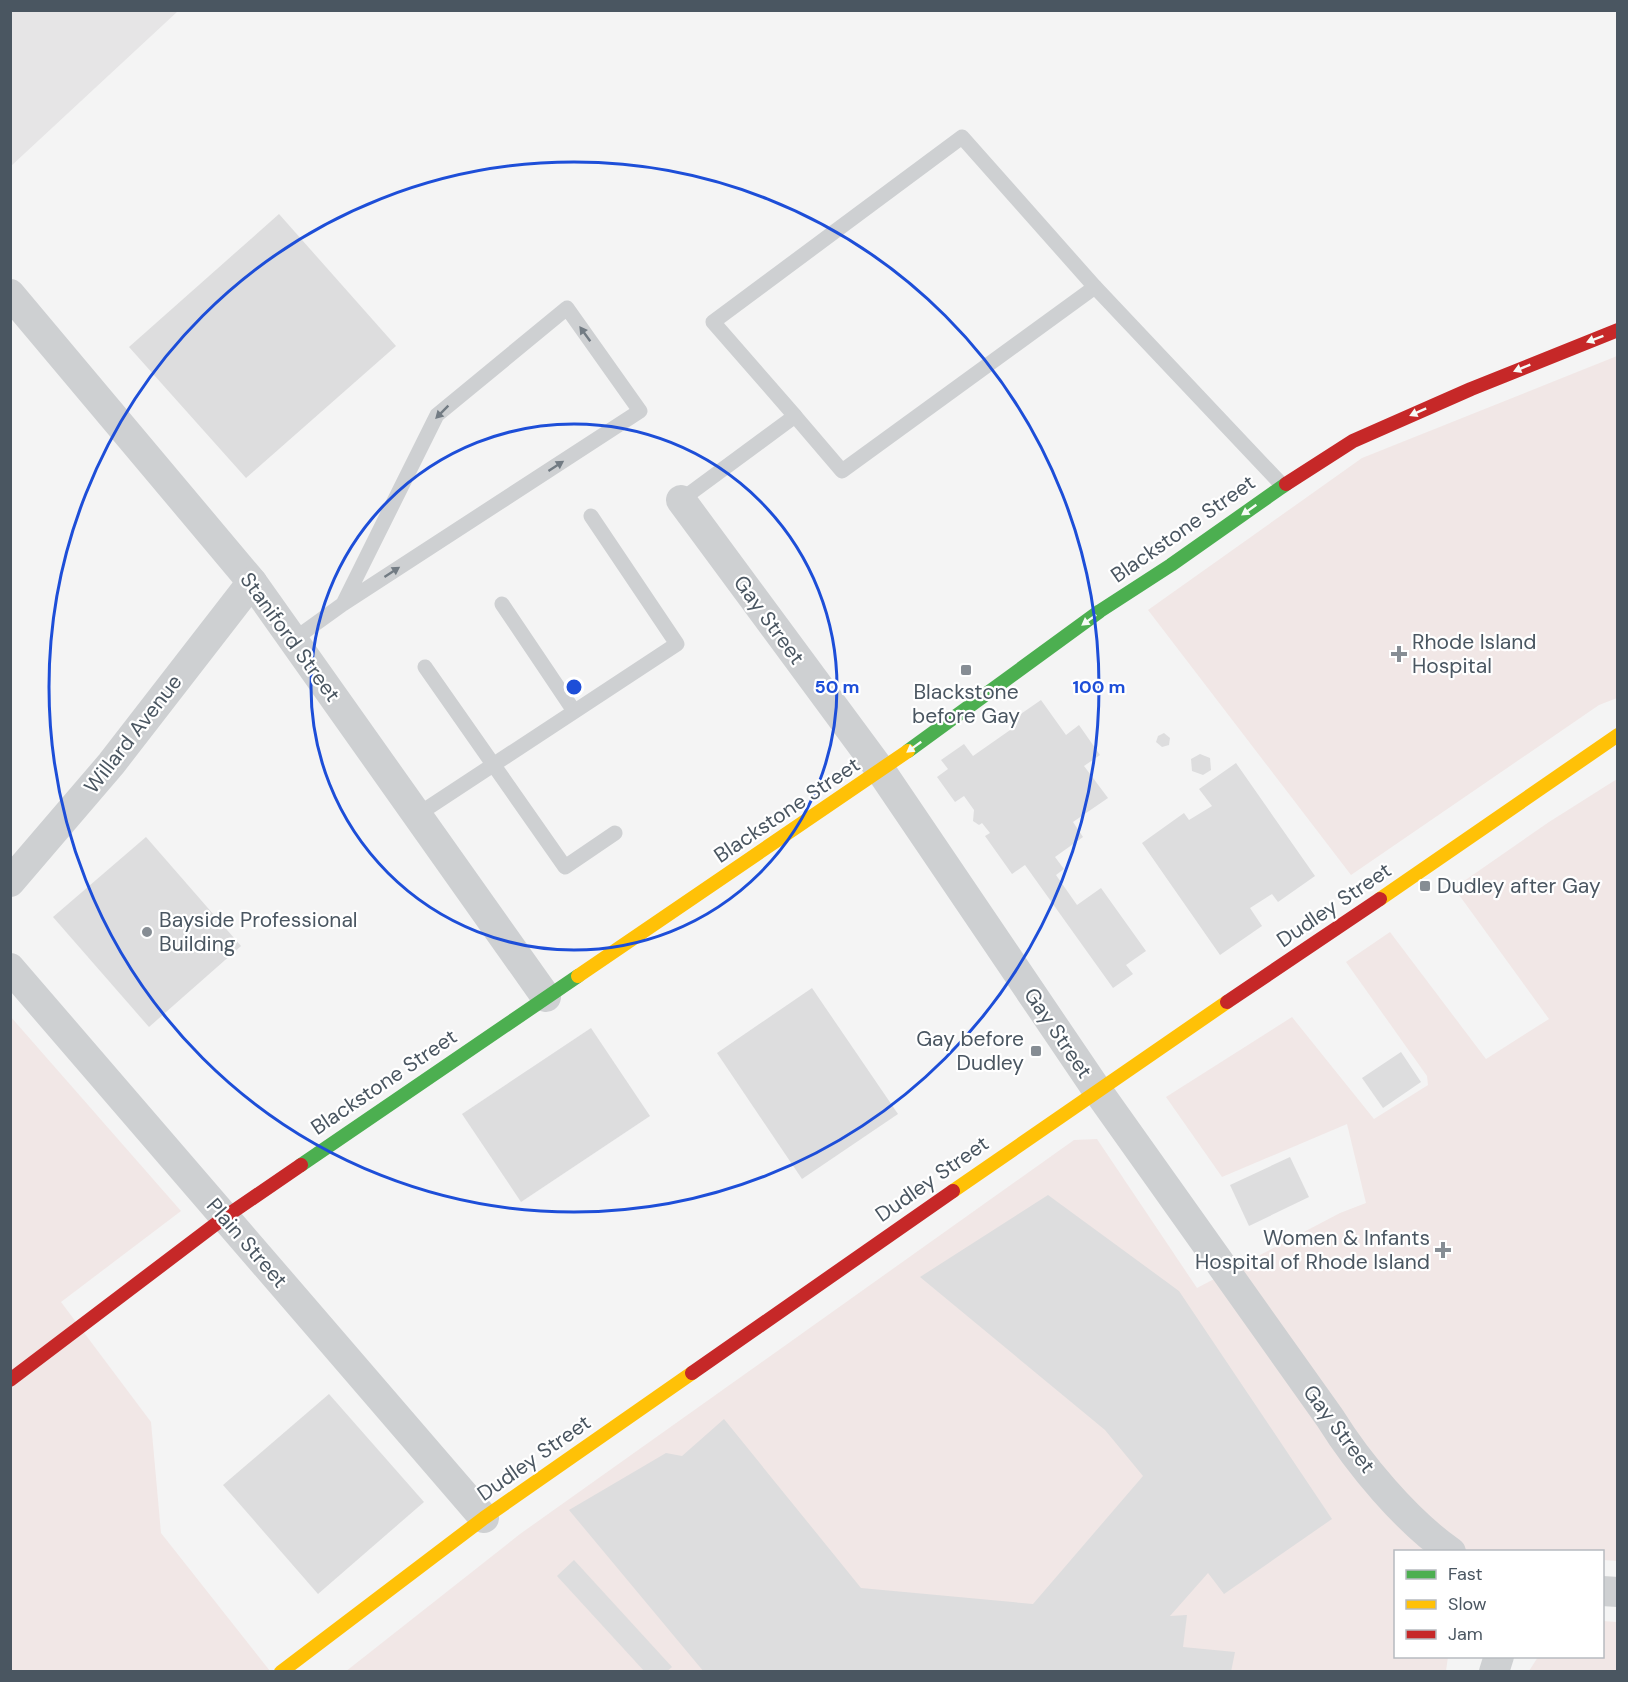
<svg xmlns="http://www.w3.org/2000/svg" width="1628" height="1682" font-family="'DM Sans',sans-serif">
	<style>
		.education { fill: #e6e5e6 }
		.medical { fill: #f1e7e6 }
		.building { fill: #ddddde }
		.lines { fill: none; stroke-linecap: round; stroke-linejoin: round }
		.lane { stroke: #ced0d2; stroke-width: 15 }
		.street { stroke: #ced0d2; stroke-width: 30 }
		.fast { stroke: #4caf50; stroke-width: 14 }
		.slow { stroke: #ffc107; stroke-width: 14 }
		.jam { stroke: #c62828; stroke-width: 14 }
		.oneway { fill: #727b83 }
		.oneway2 { fill: #f6fbf6 }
		.ring { fill: none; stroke: #1d4ed8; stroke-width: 3 }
		.poi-dot { fill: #868d94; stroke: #fff; stroke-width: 2 }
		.labels { text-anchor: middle; stroke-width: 4.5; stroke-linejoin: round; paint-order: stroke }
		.street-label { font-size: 21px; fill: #4a5661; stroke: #fff }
		.poi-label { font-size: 21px; fill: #4a5661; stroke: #fff; text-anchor: start }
		.centre { fill: #1d4ed8; stroke: #fff; stroke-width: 3 }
		.ring-label { font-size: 18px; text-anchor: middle; font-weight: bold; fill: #1d4ed8; stroke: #fff; stroke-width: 4.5; stroke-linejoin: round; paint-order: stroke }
	</style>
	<rect width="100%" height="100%" fill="#f4f4f4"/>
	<polygon class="education" points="11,10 178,10 178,11 11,166"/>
	<g class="medical">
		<polygon points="1617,356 1617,698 1599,705 1351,875 1148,610 1362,458"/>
		<polygon points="1617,779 1617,1561 1603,1560 1602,1552 1396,1552 1396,1656 1448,1657 1446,1671 345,1672 520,1534 1074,1140 1097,1139 1197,1288 1340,1213 1366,1203 1347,1124 1222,1177 1166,1097 1292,1017 1374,1119 1428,1085 1427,1076 1346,962 1390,932 1486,1059 1549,1019 1454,888 1549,822"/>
		<polygon points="10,1016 181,1211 61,1302 151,1422 161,1533 270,1671 11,1671"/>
		<polygon points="1603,1621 1617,1622 1617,1671 1529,1671 1538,1657 1602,1656"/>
	</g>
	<g class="building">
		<polygon points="279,214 396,346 246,478 129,347"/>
		<polygon points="1041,700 1066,735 1079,725 1100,755 1084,766 1108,798 1073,822 1083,837 1055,857 1064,869 1056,875 1077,905 1101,888 1146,951 1126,965 1133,974 1113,988 1025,865 1012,874 985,836 990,833 982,823 979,825 973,821 974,810 964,796 955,802 937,777 948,769 941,760 964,744 973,756 1013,728 1009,722"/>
		<polygon points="1164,733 1170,738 1169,745 1162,747 1156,742 1158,736"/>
		<polygon points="1200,754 1210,758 1211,770 1203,775 1192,771 1191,759"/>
		<polygon points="1236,763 1315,876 1278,902 1272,894 1250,908 1262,926 1220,955 1142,843 1184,813 1189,820 1212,806 1199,789"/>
		<polygon points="146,837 241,946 149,1027 53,917"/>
		<polygon points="812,988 898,1114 802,1179 717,1053"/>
		<polygon points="591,1028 650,1116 521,1202 462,1114"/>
		<polygon points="1401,1052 1421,1082 1383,1108 1362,1078"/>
		<polygon points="1290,1157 1309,1197 1249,1226 1230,1185"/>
		<polygon points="1048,1195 1179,1291 1332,1519 1224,1594 1208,1573 1170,1616 1187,1615 1183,1647 1235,1652 1231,1672 704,1672 569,1510 666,1453 682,1456 724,1419 861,1588 1033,1604 1143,1476 1105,1430 920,1277"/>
		<polygon points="329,1394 424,1502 318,1594 223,1485"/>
		<polygon points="574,1560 672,1667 666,1672 645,1672 557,1576"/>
	</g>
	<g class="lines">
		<g class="lane">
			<polyline points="795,416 713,322 962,137 1095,287"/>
			<polyline points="681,500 795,416 842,471 1095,287 1283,486"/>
			<polyline points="502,604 574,711"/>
			<polyline points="293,640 343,604 640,411 567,308 437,415 343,604"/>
			<polyline points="425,667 565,867 615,833"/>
			<polyline points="417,815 677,644 591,516"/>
		</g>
		<g class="street">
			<polyline points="10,294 252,582 546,997"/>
			<path d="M681,500L881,771L1097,1090L1330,1418C1358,1463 1406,1521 1451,1552"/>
			<polyline points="10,882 111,764 252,582"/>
			<polyline points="10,968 484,1518"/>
			<polyline points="1602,1591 1618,1592"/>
			<polyline points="1494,1672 1499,1656"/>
		</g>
		<g class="fast">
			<polyline points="908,751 1100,611 1171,565 1286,484"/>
			<polyline points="301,1165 578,976"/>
		</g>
		<g class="slow">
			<polyline points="1380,899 1618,735"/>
			<polyline points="578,976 908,751"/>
			<polyline points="953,1191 1227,1002"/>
			<polyline points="281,1672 484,1518 692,1373"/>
		</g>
		<g class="jam">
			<polyline points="1286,484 1353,441 1471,389 1618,330"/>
			<polyline points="1227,1002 1380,899"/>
			<polyline points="692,1373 953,1191"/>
			<polyline points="10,1380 225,1217 301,1165"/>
		</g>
	</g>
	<defs><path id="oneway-solid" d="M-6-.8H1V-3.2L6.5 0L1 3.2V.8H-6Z" transform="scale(1.5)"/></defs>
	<g class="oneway">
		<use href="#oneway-solid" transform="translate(585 334) rotate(-126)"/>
		<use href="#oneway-solid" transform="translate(442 412) rotate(135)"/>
		<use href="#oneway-solid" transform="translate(556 466) rotate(-33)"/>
		<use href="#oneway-solid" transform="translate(392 572) rotate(-33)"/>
	</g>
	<g class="oneway2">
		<use href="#oneway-solid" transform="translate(1595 339) rotate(159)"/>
		<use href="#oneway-solid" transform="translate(1522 368) rotate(158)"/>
		<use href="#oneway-solid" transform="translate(1418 412) rotate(156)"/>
		<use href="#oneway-solid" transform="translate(1249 510) rotate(145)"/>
		<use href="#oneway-solid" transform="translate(1089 620) rotate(144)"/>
		<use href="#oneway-solid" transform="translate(914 747) rotate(144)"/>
	</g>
	<g class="ring">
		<circle cx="574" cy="687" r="263"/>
		<circle cx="574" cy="687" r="525"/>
	</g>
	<g class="poi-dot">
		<path d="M1396 645h6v6h6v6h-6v6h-6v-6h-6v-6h6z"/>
		<rect x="960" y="664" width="12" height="12" rx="3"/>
		<rect x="1419" y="880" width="12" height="12" rx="3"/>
		<circle cx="147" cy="932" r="6"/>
		<rect x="1030" y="1045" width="12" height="12" rx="3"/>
		<path d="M1440 1241h6v6h6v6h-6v6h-6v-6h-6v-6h6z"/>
	</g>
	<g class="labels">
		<g class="street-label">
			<text transform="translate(1183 529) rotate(-35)" y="7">Blackstone Street</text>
			<text transform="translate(769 620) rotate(54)" y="7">Gay Street</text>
			<text transform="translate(290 637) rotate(54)" y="7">Staniford Street</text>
			<text transform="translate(133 734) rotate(-52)" y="7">Willard Avenue</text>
			<text transform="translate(787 810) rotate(-34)" y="7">Blackstone Street</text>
			<text transform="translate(1334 905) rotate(-34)" y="7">Dudley Street</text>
			<text transform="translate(1058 1033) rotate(56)" y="7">Gay Street</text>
			<text transform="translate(384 1082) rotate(-34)" y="7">Blackstone Street</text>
			<text transform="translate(932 1179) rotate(-35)" y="7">Dudley Street</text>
			<text transform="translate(247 1243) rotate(49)" y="7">Plain Street</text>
			<text transform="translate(1339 1429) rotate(53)" y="7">Gay Street</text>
			<text transform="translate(534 1458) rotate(-35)" y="7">Dudley Street</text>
		</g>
		<g class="poi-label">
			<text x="1412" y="649">Rhode Island<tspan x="1412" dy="24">Hospital</tspan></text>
			<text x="966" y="699" text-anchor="middle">Blackstone<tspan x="966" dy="24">before Gay</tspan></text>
			<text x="1437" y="893">Dudley after Gay</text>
			<text x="159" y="927">Bayside Professional<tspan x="159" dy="24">Building</tspan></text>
			<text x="1024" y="1046" text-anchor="end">Gay before<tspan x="1024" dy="24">Dudley</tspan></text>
			<text x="1430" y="1245" text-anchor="end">Women &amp; Infants<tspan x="1430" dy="24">Hospital of Rhode Island</tspan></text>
		</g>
	</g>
	<circle cx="574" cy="687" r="9" class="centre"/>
	<g class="ring-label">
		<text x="837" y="693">50 m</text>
		<text x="1099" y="693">100 m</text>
	</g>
	<rect width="1628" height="1682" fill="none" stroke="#4a5661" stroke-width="24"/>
	<rect x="1394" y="1550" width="210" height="108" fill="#ffffff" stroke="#b7bbc0" stroke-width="1.5"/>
	<rect x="1406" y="1570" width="30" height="9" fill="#4caf50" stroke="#b7bbc0" stroke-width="1.5"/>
	<text x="1448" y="1580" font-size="18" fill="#4a5661">Fast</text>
	<rect x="1406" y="1600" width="30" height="9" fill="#ffc107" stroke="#b7bbc0" stroke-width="1.5"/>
	<text x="1448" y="1610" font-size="18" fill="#4a5661">Slow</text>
	<rect x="1406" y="1630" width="30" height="9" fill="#c62828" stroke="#b7bbc0" stroke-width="1.5"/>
	<text x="1448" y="1640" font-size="18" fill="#4a5661">Jam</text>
</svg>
